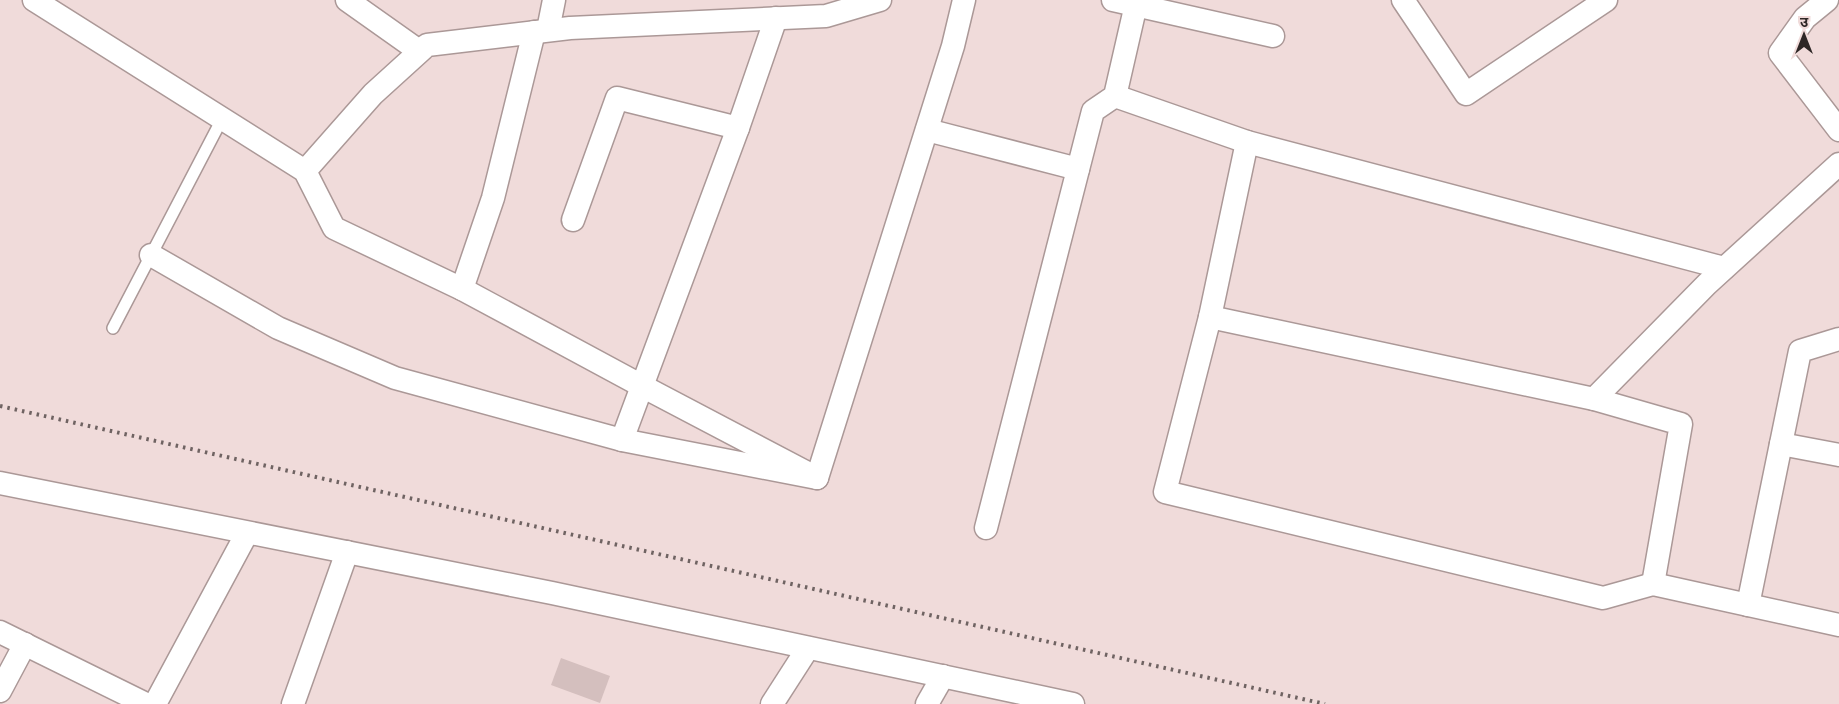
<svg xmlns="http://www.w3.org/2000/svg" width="1839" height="704" font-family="Mulish,'Noto Sans Devanagari',sans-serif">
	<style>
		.building { fill: #d4bfbe }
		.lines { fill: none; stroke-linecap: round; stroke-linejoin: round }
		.service-casing { stroke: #ab9897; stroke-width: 14 }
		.minor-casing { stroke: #ab9897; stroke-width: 25 }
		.service { stroke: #fff; stroke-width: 11 }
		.minor { stroke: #fff; stroke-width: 22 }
		.rail { stroke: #6f6362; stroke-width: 4; stroke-dasharray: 2.5 5; stroke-linecap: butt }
	</style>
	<rect width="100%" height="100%" fill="#f0dbda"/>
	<polygon class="building" points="561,658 610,676 600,703 551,685"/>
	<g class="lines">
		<g class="service-casing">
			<polyline id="service" points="113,328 222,119"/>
		</g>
		<g class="minor-casing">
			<g id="minor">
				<polyline points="34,0 305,171 334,228 462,289 642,386 817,478"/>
				<polyline points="347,0 419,51"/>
				<polyline points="1113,0 1273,36"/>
				<polyline points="1403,0 1466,94 1606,0"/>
				<polyline points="1827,0 1805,18 1780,53 1839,130"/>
				<polyline points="548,30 554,0"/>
				<polyline points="1115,96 1247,142 1724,268"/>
				<polyline points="927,130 1078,169"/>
				<polyline points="1247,142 1210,317 1165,492 1603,598 1653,584 1839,625"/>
				<polyline points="305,171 373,94 427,45 570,28 826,16 880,0"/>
				<polyline points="573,220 617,98 738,128"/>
				<polyline points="151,255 278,328 395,378 622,440 738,128 776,18"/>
				<polyline points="462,289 493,198 534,32"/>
				<polyline points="1210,317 1594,399 1681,424 1653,584"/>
				<polyline points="1594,399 1707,284 1839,164"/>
				<polyline points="622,440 817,478 953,46 964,0"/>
				<polyline points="1781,444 1839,455"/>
				<polyline points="0,483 552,593 1073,704"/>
				<polyline points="986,528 1093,111 1115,96 1137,0"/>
				<polyline points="1748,605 1800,351 1839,339"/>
				<polyline points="0,632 146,704"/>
				<polyline points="0,691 25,644"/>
				<polyline points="155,704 247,533"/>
				<polyline points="293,704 347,552"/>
				<polyline points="772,704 808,648"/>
				<polyline points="927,704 943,676"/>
			</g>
		</g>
		<use href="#service" class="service"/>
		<use href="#minor" class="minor"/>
		<polyline class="rail" points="0,406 1325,704"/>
	</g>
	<g transform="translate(1804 35)" stroke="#f0dbda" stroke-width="4" paint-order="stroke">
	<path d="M0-4L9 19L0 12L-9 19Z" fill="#2e2726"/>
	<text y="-8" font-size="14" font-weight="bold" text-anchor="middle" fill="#2e2726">उ</text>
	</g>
</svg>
